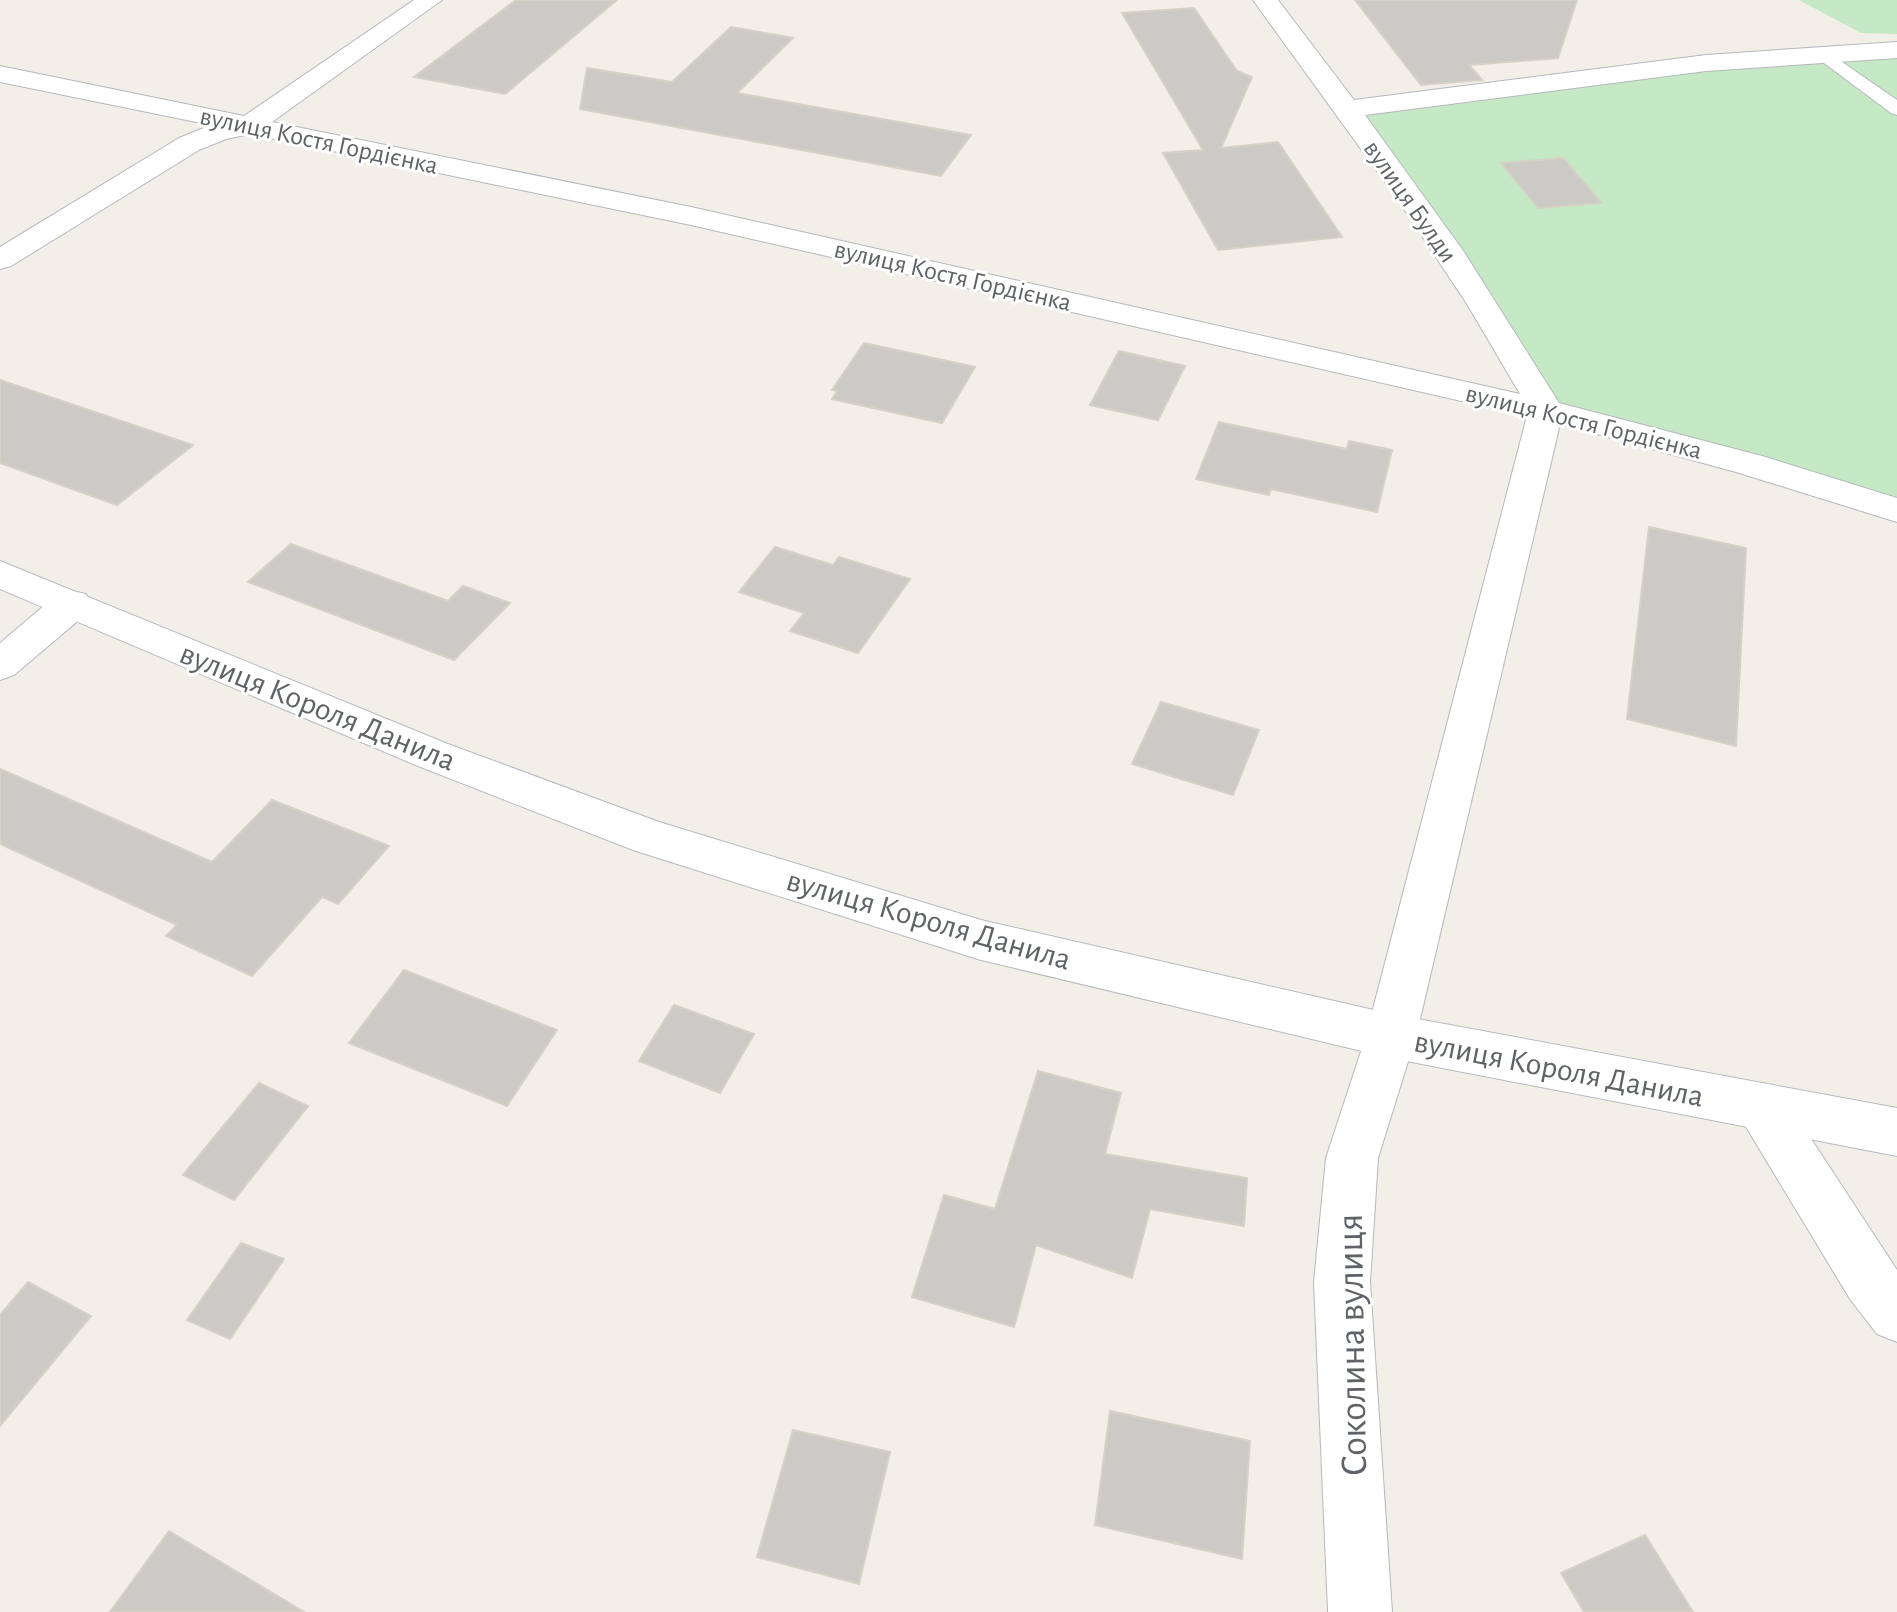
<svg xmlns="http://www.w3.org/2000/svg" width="1897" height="1612" font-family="'Alegreya Sans',sans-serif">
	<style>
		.green { fill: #c5e8c5 }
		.building { fill: #cccac5; stroke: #d6d1c6; stroke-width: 2 }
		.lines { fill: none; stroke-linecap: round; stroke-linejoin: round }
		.lane-casing { stroke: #b5b8bc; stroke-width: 2 }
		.street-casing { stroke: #b5b8bc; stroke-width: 2 }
		.secondary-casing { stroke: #b6babf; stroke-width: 2 }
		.lane { fill: #fff; fill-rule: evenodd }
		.street { fill: #fff; fill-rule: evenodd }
		.secondary { fill: #fff; fill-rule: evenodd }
		.labels { text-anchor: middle; stroke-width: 6; stroke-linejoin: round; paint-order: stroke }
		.far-street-label { font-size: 26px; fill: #5f6368; stroke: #fff }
		.street-label { font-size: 32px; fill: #5f6368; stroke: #fff }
		.near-street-label { font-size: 38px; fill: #5f6368; stroke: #fff }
	</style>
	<rect width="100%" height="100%" fill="#f1efe8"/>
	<g class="green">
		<polygon points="1799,0 1897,0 1897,34 1861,33"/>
		<polygon points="1897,52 1897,510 1546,410 1347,109 1706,63"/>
	</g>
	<g class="building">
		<polygon points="516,0 617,0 505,94 414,77"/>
		<polygon points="1355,0 1577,0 1558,58 1469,65 1482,80 1421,85"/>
		<polygon points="1194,8 1237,71 1252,77 1221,148 1278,142 1342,237 1218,250 1163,153 1203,150 1122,13"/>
		<polygon points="731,27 793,38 737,93 971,135 941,176 580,109 587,68 672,82"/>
		<polygon points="1563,158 1602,203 1538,208 1501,163"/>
		<polygon points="864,343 975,367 942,423 832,399 837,391 832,390"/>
		<polygon points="1119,351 1185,366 1158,420 1090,405"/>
		<polygon points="0,380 193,445 117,505 0,463"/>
		<polygon points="1219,422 1347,449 1349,441 1392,450 1377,512 1271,489 1269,495 1196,479"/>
		<polygon points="1649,527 1746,548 1736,746 1627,719"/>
		<polygon points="291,544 448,601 463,586 510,603 454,660 248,582"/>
		<polygon points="775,547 833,565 839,557 910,579 858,653 790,631 804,613 739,592"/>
		<polygon points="1161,702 1259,730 1233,795 1132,764"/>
		<polygon points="0,769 212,862 272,800 389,846 338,904 322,897 252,976 166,936 177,925 0,844"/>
		<polygon points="404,970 557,1030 507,1106 349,1043"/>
		<polygon points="674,1005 754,1034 720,1093 639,1061"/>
		<polygon points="1038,1071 1121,1093 1105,1154 1247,1178 1244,1226 1150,1209 1132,1278 1036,1245 1014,1327 912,1297 944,1195 995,1209"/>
		<polygon points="259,1083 308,1106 234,1200 183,1175"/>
		<polygon points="241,1243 284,1259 230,1339 187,1320"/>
		<polygon points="28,1282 91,1316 0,1426 0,1315"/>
		<polygon points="1110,1411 1250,1441 1242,1559 1095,1525"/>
		<polygon points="793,1430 890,1452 859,1584 757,1557"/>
		<polygon points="169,1531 304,1612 110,1612"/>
		<polygon points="1645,1535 1693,1612 1584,1612 1561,1573"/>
	</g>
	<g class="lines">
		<g class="lane-casing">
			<polygon id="lane" points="1826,51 1897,100 1897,115 1891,113 1820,60 1817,56 1820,52"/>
		</g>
		<g class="street-casing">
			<g id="street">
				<polygon points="414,0 442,0 272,122 691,207 1520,394 1467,304 1400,203 1253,0 1278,0 1354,100 1706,55 1897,42 1897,58 1706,71 1365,115 1464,252 1559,403 1762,456 1897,498 1897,522 1736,472 1560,424 1416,1036 1378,1158 1370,1282 1392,1612 1328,1612 1314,1282 1326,1158 1366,1036 1527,416 691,225 250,134 226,139 199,150 11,266 0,269 0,247 179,138 211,125 0,82 0,66 244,116"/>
				<polygon points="72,591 86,594 92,604 86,614 14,675 0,680 0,643 58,594"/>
				<polygon points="1761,1083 1779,1090 1897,1270 1897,1342 1877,1334 1850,1299 1743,1122 1735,1106 1743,1090"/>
			</g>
		</g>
		<g class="secondary-casing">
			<polygon id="secondary" points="0,561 448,744 659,822 981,920 1391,1014 1897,1108 1897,1156 1391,1058 981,960 633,850 418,766 0,589"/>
		</g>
		<use href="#lane" class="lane"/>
		<use href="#street" class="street"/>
		<use href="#secondary" class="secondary"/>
	</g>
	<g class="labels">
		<g class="far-street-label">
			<text transform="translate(319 140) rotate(12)" y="9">вулиця Костя Гордієнка</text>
			<text transform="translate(1411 201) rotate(55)" y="9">вулиця Булди</text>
			<text transform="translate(953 275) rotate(13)" y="9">вулиця Костя Гордієнка</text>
			<text transform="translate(1584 421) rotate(14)" y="9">вулиця Костя Гордієнка</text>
		</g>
		<g class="street-label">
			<text transform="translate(318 706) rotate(22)" y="11">вулиця Короля Данила</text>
			<text transform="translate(929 919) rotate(16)" y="11">вулиця Короля Данила</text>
			<text transform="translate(1559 1068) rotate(11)" y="11">вулиця Короля Данила</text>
		</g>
		<g class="near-street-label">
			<text transform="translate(1351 1345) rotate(-91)" y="13">Соколина вулиця</text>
		</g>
	</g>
</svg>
